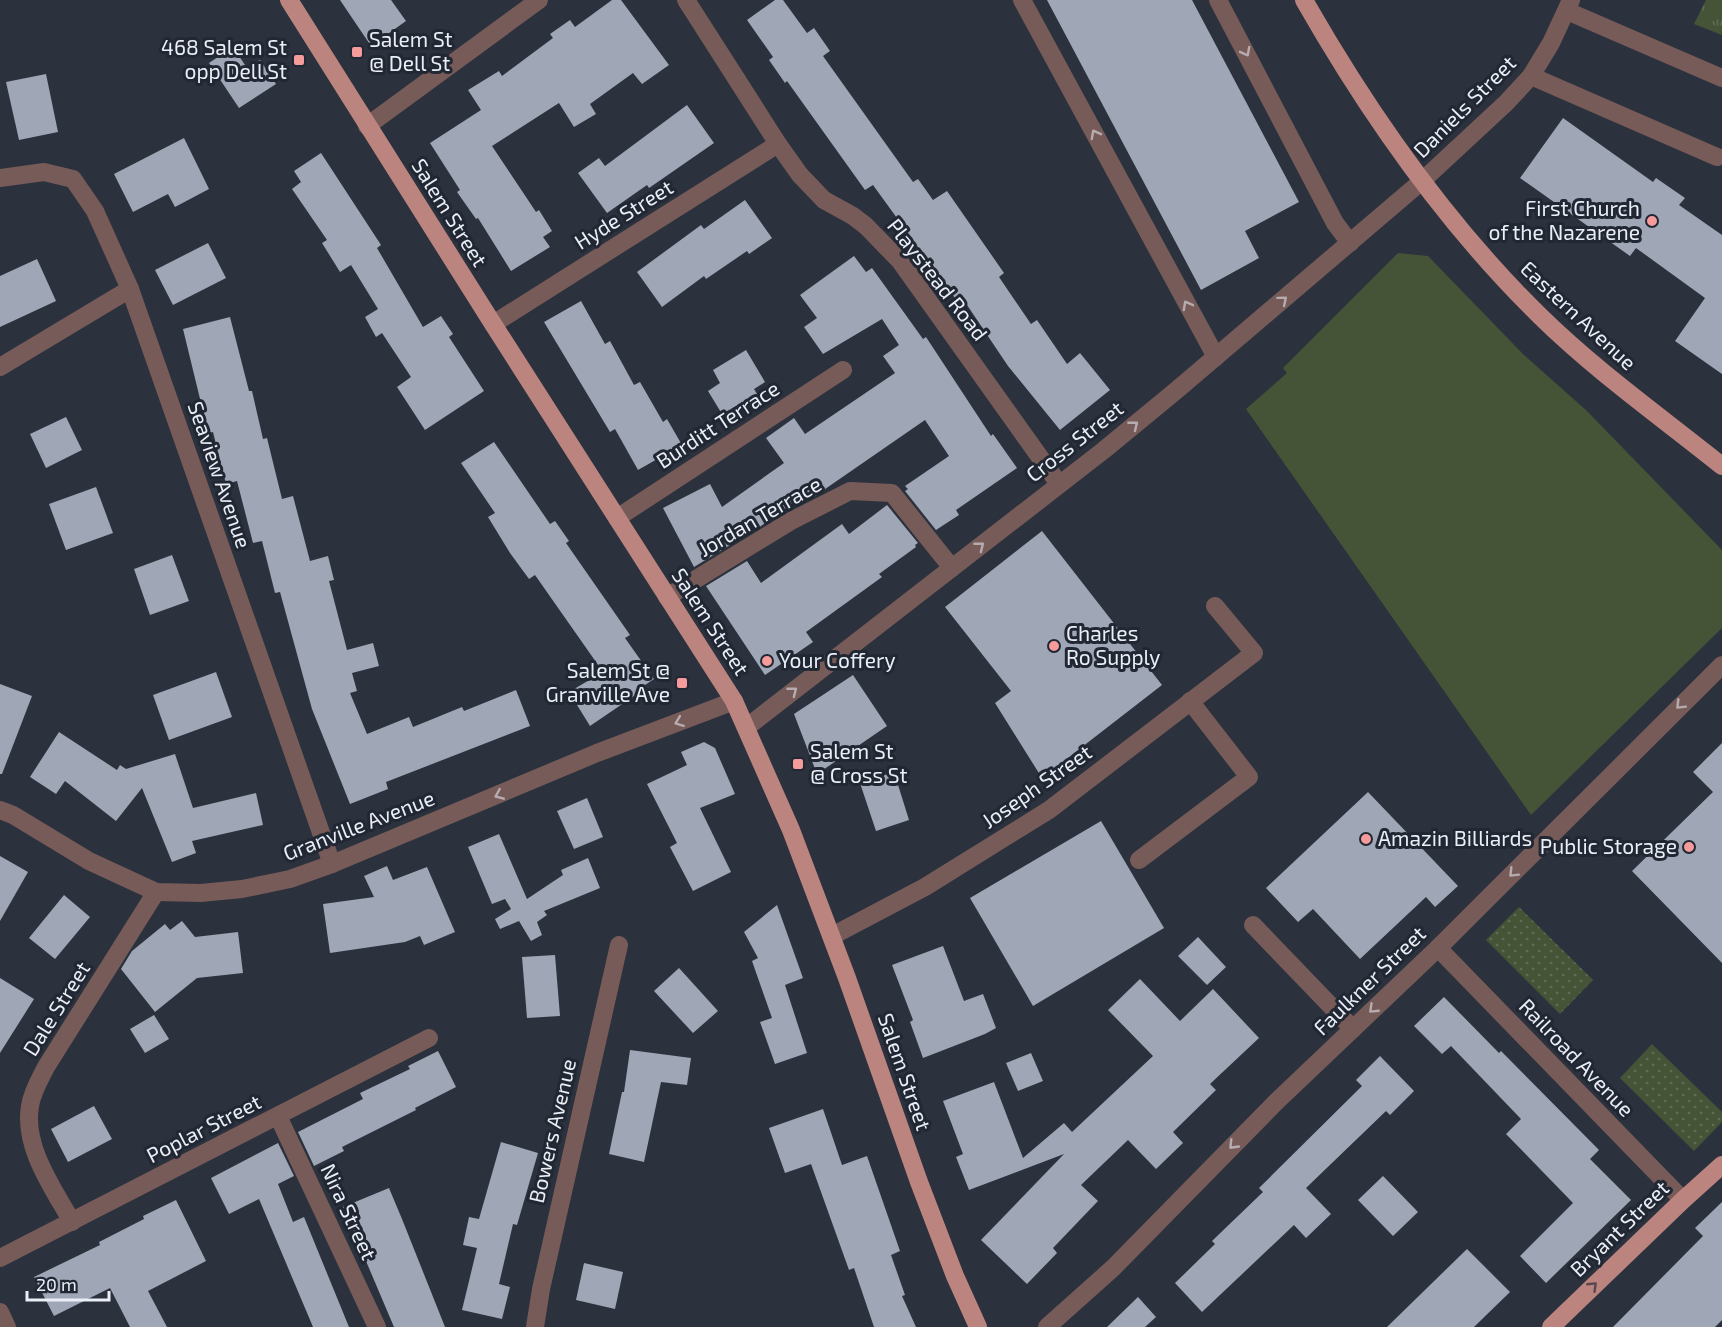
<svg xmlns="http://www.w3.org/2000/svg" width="1722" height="1327" font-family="'Exo 2',sans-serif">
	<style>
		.grass { fill: url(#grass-dots) }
		.park { fill: url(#park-tufts) }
		.pitch { fill: #455436 }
		.building { fill: #9fa6b6 }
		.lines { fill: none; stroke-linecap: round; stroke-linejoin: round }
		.minor { stroke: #775b58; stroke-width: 18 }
		.major { stroke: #bc847f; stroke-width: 18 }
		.oneway { stroke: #b6acaf }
		.oneway2 { stroke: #57484e }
		.poi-dot { fill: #f59b9c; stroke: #212733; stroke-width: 2 }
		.labels { text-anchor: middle; stroke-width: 6; stroke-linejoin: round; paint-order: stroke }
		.poi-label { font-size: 21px; fill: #eaeef6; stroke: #212733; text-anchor: start }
		.street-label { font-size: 21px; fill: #eaeef6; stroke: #212733 }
	</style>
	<defs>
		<pattern id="grass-dots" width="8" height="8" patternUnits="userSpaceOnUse" patternTransform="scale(1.5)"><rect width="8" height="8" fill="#455436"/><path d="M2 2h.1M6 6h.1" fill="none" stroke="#606d54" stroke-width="1.8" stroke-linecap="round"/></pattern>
		<pattern id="park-tufts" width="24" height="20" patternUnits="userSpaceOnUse" patternTransform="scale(1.5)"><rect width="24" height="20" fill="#455436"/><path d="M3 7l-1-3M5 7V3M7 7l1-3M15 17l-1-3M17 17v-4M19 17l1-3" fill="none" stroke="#606d54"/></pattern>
	</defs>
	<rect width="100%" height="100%" fill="#2b313d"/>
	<g class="grass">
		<polygon points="1519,907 1593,980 1560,1014 1486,940"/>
		<polygon points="1652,1044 1722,1112 1722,1122 1694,1151 1620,1078"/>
	</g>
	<polygon class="park" points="1706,0 1722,0 1722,35 1694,24"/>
	<polygon class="pitch" points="1398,253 1428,256 1523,354 1587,411 1722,550 1722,628 1531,815 1246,409 1287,373 1283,368"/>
	<g class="building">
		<polygon points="340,0 391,0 406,21 371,46"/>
		<polygon points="612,0 621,0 669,65 642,84 633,73 590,104 596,114 574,127 559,103 492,146 536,212 539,210 552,231 543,237 550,247 511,271 478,218 476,219 457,192 460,190 430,143 481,110 468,90 499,71 502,76 553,38 550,34 570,20 575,27"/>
		<polygon points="775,0 783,0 807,33 814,28 830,51 823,56 913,182 918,179 933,200 947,191 1004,273 999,277 1031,324 1037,320 1067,364 1080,353 1110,390 1060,430 1008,366 965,302 960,305 873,185 865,190 787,81 785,83 769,60 773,57 747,20"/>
		<polygon points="1047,0 1192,0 1299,202 1245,231 1259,258 1201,290"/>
		<polygon points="233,47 247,68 260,60 276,84 239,108 209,63"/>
		<polygon points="46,74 58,132 19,140 6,82"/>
		<polygon points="687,105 714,143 649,188 647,185 607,213 578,173 599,158 605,166"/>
		<polygon points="1563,118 1653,182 1656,178 1685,198 1679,205 1722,235 1722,374 1675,341 1705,298 1636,248 1630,256 1520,178"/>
		<polygon points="184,138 209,189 175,207 168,194 133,212 114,174"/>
		<polygon points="321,153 381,245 377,248 423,327 441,316 453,334 449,337 484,391 425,430 397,387 411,377 382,333 376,337 365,317 378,309 351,265 340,272 322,243 327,240 292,189 301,182 294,171"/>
		<polygon points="745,200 772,238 749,254 747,251 706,279 704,276 662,307 637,272 701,225 704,229"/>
		<polygon points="208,243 226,278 173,305 155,270"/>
		<polygon points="854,256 866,272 872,268 923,339 926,337 991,436 993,434 1017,468 956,510 959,515 936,530 905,491 908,489 905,486 949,456 925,420 815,496 810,499 806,494 761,526 694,567 663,508 710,484 722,507 784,463 766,438 794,418 805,434 895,373 883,356 899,345 882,319 823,354 804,327 817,318 800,295"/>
		<polygon points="37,259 56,301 0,327 0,276"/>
		<polygon points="581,301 605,344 610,341 634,385 640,382 663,422 667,419 682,445 638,470 615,429 610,432 544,322"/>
		<polygon points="230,317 249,391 252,391 263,439 267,438 282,499 293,496 310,561 328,556 334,580 329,581 347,650 373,643 379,666 352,673 357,691 350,693 367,734 409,717 413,727 462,707 464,711 516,690 530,726 386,782 388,789 350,804 312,709 280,592 275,593 262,541 253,543 237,481 226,484 213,432 209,433 201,403 183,329"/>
		<polygon points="746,350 765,382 754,389 757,394 722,414 708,391 720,383 713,370"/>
		<polygon points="66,417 82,450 46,468 30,434"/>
		<polygon points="494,442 550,524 555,521 569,541 566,543 630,635 625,638 654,679 636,691 637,694 590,726 569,692 603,672 535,575 529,579 510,553 488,517 495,513 461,463"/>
		<polygon points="96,487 113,533 66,550 49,504"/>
		<polygon points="887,505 918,543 915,545 916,547 879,574 882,577 806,632 813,642 765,675 706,586 747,561 761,583 842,524 849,534"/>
		<polygon points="1042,531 1162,685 1042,778 995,703 1011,691 945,607"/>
		<polygon points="172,555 189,601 150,615 134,569"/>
		<polygon points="216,672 232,717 169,740 153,695"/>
		<polygon points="853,675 887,726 817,774 794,714"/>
		<polygon points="0,684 32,696 2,774 0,774"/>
		<polygon points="59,732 117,770 120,765 126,769 175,754 193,808 256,793 263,825 192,841 196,853 172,862 142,788 116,821 65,781 56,794 30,777"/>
		<polygon points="704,742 715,748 735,794 700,808 731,872 693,891 670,847 677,843 647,784 687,765 681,752"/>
		<polygon points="1722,743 1722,963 1632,871 1713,792 1693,772"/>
		<polygon points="894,772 909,820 876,831 860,783"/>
		<polygon points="1368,792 1458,886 1435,907 1426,897 1360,959 1313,909 1298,922 1266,888"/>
		<polygon points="587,798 603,837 574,849 557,811"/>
		<polygon points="1101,821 1164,928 1033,1006 970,898"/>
		<polygon points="499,834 527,899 563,875 561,870 588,858 600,888 544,911 547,915 537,922 542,935 531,941 519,921 500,929 495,919 511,909 505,899 492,904 468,847"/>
		<polygon points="0,856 28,872 0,921"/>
		<polygon points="387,866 393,880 427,867 455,932 424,945 420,936 405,942 330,953 323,904 374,897 364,876"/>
		<polygon points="64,895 90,917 55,959 29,938"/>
		<polygon points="777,905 803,978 785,985 807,1053 775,1064 760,1022 772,1018 752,961 758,958 744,932"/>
		<polygon points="182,921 195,937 238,932 243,973 197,978 155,1012 121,969 132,951 165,924 170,930"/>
		<polygon points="1198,937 1226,967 1207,985 1178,956"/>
		<polygon points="943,946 964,1001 983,994 996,1028 985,1034 923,1058 910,1022 913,1020 892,965"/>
		<polygon points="555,955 560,1016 527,1018 522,957"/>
		<polygon points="679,968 718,1011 693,1033 654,991"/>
		<polygon points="0,978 34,999 0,1053"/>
		<polygon points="1140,979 1180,1021 1213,989 1259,1038 1210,1084 1216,1090 1173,1132 1183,1143 1156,1169 1128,1140 1081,1185 1098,1201 1053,1248 1057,1253 1027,1284 981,1240 1064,1154 969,1190 956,1157 963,1154 943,1101 994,1082 1023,1158 1064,1123 1072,1132 1153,1056 1108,1010"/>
		<polygon points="1444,997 1499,1053 1501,1051 1599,1150 1590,1159 1631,1200 1546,1283 1520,1256 1573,1203 1506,1134 1521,1119 1451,1046 1442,1054 1414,1026"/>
		<polygon points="154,1015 169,1039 145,1053 130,1029"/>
		<polygon points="630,1050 691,1058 687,1085 661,1082 644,1162 609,1154 622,1092 624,1092"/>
		<polygon points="438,1051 456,1087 415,1108 416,1110 342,1147 344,1151 314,1166 298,1132 363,1099 360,1093 410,1069 408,1066"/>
		<polygon points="1031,1053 1043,1081 1018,1091 1006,1063"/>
		<polygon points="1380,1056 1414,1091 1390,1115 1386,1111 1306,1188 1331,1214 1306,1238 1294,1225 1202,1312 1175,1283 1215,1244 1212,1241 1263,1192 1259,1188 1362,1086 1356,1080"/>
		<polygon points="94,1106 112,1139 68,1162 51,1129"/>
		<polygon points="823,1109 842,1165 867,1156 900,1251 891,1255 905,1295 902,1296 916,1327 874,1327 854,1268 849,1270 811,1164 785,1173 769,1128"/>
		<polygon points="501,1142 538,1153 517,1225 513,1224 499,1284 510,1287 502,1319 462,1310 477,1248 463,1245 469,1217 479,1219"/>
		<polygon points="278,1143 294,1176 278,1184 293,1222 304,1217 349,1327 313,1327 259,1199 229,1214 211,1178"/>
		<polygon points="1383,1176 1418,1212 1393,1236 1358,1200"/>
		<polygon points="389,1188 402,1219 445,1327 394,1327 343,1207"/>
		<polygon points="176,1200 206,1261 148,1291 167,1327 130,1327 110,1288 54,1316 34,1277 100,1245 99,1242 144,1219 143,1216"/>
		<polygon points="1722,1202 1722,1320 1715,1327 1613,1327 1703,1236 1695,1228"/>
		<polygon points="1467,1249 1510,1292 1474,1327 1387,1327"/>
		<polygon points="584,1263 623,1272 615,1309 576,1300"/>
		<polygon points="1138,1297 1156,1317 1145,1327 1107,1327"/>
	</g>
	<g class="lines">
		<g class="minor">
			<polyline points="686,0 778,144 800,175 824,200 853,216 866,226 900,261 1059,484"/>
			<polyline points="1022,0 1216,357"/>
			<polyline points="1218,0 1335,223 1350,243"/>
			<polyline points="1567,11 1722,78"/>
			<polyline points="1531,76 1717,157"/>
			<polyline points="367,126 539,0"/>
			<polyline points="0,178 44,172 73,179 95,211 130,289 332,864"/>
			<polyline points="493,324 778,144"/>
			<polyline points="0,367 130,289"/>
			<polyline points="617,518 843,370"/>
			<polyline points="667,597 791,521 850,491 892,493 952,568"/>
			<polyline points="747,727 1104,450 1178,389 1422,181 1506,103 1531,76 1551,43 1571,0"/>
			<polyline points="0,810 13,815 89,861 156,892 201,893 242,889 290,879 332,864 597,753 734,701"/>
			<polyline points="1139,860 1249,777 1190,701"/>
			<polyline points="1253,925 1353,1029"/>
			<polyline points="832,936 925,887 1049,810 1254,653 1215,606"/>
			<polyline points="1438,948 1683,1200"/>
			<polyline points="278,1116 377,1327"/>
			<path d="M72,1222C53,1188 23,1147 30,1106C32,1092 40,1079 46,1067L156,892"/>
			<polyline points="0,1258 429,1038"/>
			<polyline points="0,1312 7,1327"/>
			<polyline points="535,1327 541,1289 619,945"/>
			<polyline points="1047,1327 1113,1268 1276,1102 1438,948 1722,665"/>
		</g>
		<g class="major">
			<polyline points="289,0 493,324 734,701 791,830 847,978 919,1182 955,1276 978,1327"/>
			<path d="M1304,0C1369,114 1446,224 1540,316C1596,371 1661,417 1722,466"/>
			<polyline points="1551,1327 1683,1200 1722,1165"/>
		</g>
	</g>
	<defs><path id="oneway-chevron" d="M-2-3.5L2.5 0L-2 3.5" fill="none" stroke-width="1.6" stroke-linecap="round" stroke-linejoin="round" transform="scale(1.5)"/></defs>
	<g class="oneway">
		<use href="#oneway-chevron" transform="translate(1246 52) rotate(62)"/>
		<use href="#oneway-chevron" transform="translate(1095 134) rotate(-118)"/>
		<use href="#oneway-chevron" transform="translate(1283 300) rotate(-40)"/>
		<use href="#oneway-chevron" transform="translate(1187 305) rotate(-118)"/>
		<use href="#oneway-chevron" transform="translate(1134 425) rotate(-39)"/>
		<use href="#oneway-chevron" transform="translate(980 546) rotate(-38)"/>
		<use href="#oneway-chevron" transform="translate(793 691) rotate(-38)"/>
		<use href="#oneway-chevron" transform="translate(1680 705) rotate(135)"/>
		<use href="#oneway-chevron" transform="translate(679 722) rotate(159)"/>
		<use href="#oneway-chevron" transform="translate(499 795) rotate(157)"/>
		<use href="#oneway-chevron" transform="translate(1513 873) rotate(135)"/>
		<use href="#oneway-chevron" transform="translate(1373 1009) rotate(136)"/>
		<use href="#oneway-chevron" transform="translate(1233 1145) rotate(134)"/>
	</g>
	<use class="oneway2" href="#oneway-chevron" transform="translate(1593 1286) rotate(-44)"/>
	<g class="poi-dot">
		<rect x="351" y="46" width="12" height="12" rx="3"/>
		<rect x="293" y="54" width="12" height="12" rx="3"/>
		<circle cx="1652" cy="221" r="6"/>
		<circle cx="1054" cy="646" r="6"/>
		<circle cx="767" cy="661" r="6"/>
		<rect x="676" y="677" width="12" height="12" rx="3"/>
		<rect x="792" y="758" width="12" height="12" rx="3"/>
		<circle cx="1366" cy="839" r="6"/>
		<circle cx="1689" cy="847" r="6"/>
	</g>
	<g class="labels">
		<g class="poi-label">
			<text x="369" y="47">Salem St<tspan x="369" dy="24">@ Dell St</tspan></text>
			<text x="287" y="55" text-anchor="end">468 Salem St<tspan x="287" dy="24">opp Dell St</tspan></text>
			<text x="1640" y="216" text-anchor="end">First Church<tspan x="1640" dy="24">of the Nazarene</tspan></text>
			<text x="1066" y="641">Charles<tspan x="1066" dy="24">Ro Supply</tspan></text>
			<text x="779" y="668">Your Coffery</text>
			<text x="670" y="678" text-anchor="end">Salem St @<tspan x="670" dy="24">Granville Ave</tspan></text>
			<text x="810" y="759">Salem St<tspan x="810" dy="24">@ Cross St</tspan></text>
			<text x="1378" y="846">Amazin Billiards</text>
			<text x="1677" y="854" text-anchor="end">Public Storage</text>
		</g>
		<g class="street-label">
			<text transform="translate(1465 107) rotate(-45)" y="7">Daniels Street</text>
			<text transform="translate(449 213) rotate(58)" y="7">Salem Street</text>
			<text transform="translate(624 215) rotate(-32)" y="7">Hyde Street</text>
			<text transform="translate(937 280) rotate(52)" y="7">Playstead Road</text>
			<text transform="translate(1578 316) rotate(43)" y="7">Eastern Avenue</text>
			<text transform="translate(718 425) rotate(-33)" y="7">Burditt Terrace</text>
			<text transform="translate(1075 442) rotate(-38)" y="7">Cross Street</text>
			<text transform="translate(219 475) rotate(71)" y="7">Seaview Avenue</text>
			<text transform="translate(760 517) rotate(-30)" y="7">Jordan Terrace</text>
			<text transform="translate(710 622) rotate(57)" y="7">Salem Street</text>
			<text transform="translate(1037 787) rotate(-35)" y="7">Joseph Street</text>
			<text transform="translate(359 826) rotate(-21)" y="7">Granville Avenue</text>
			<text transform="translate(1370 981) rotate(-44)" y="7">Faulkner Street</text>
			<text transform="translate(57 1009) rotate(-58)" y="7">Dale Street</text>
			<text transform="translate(1576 1058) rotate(46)" y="7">Railroad Avenue</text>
			<text transform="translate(904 1072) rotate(71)" y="7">Salem Street</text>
			<text transform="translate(204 1129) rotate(-27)" y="7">Poplar Street</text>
			<text transform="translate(553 1131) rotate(-77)" y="7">Bowers Avenue</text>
			<text transform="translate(348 1212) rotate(65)" y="7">Nira Street</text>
			<text transform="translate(1620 1229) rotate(-44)" y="7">Bryant Street</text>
		</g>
	</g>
	<path d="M27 1291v9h82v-9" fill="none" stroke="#eaeef6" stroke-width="3"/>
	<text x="36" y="1291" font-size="18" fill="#eaeef6" stroke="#212733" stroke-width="4.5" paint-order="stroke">20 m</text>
</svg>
